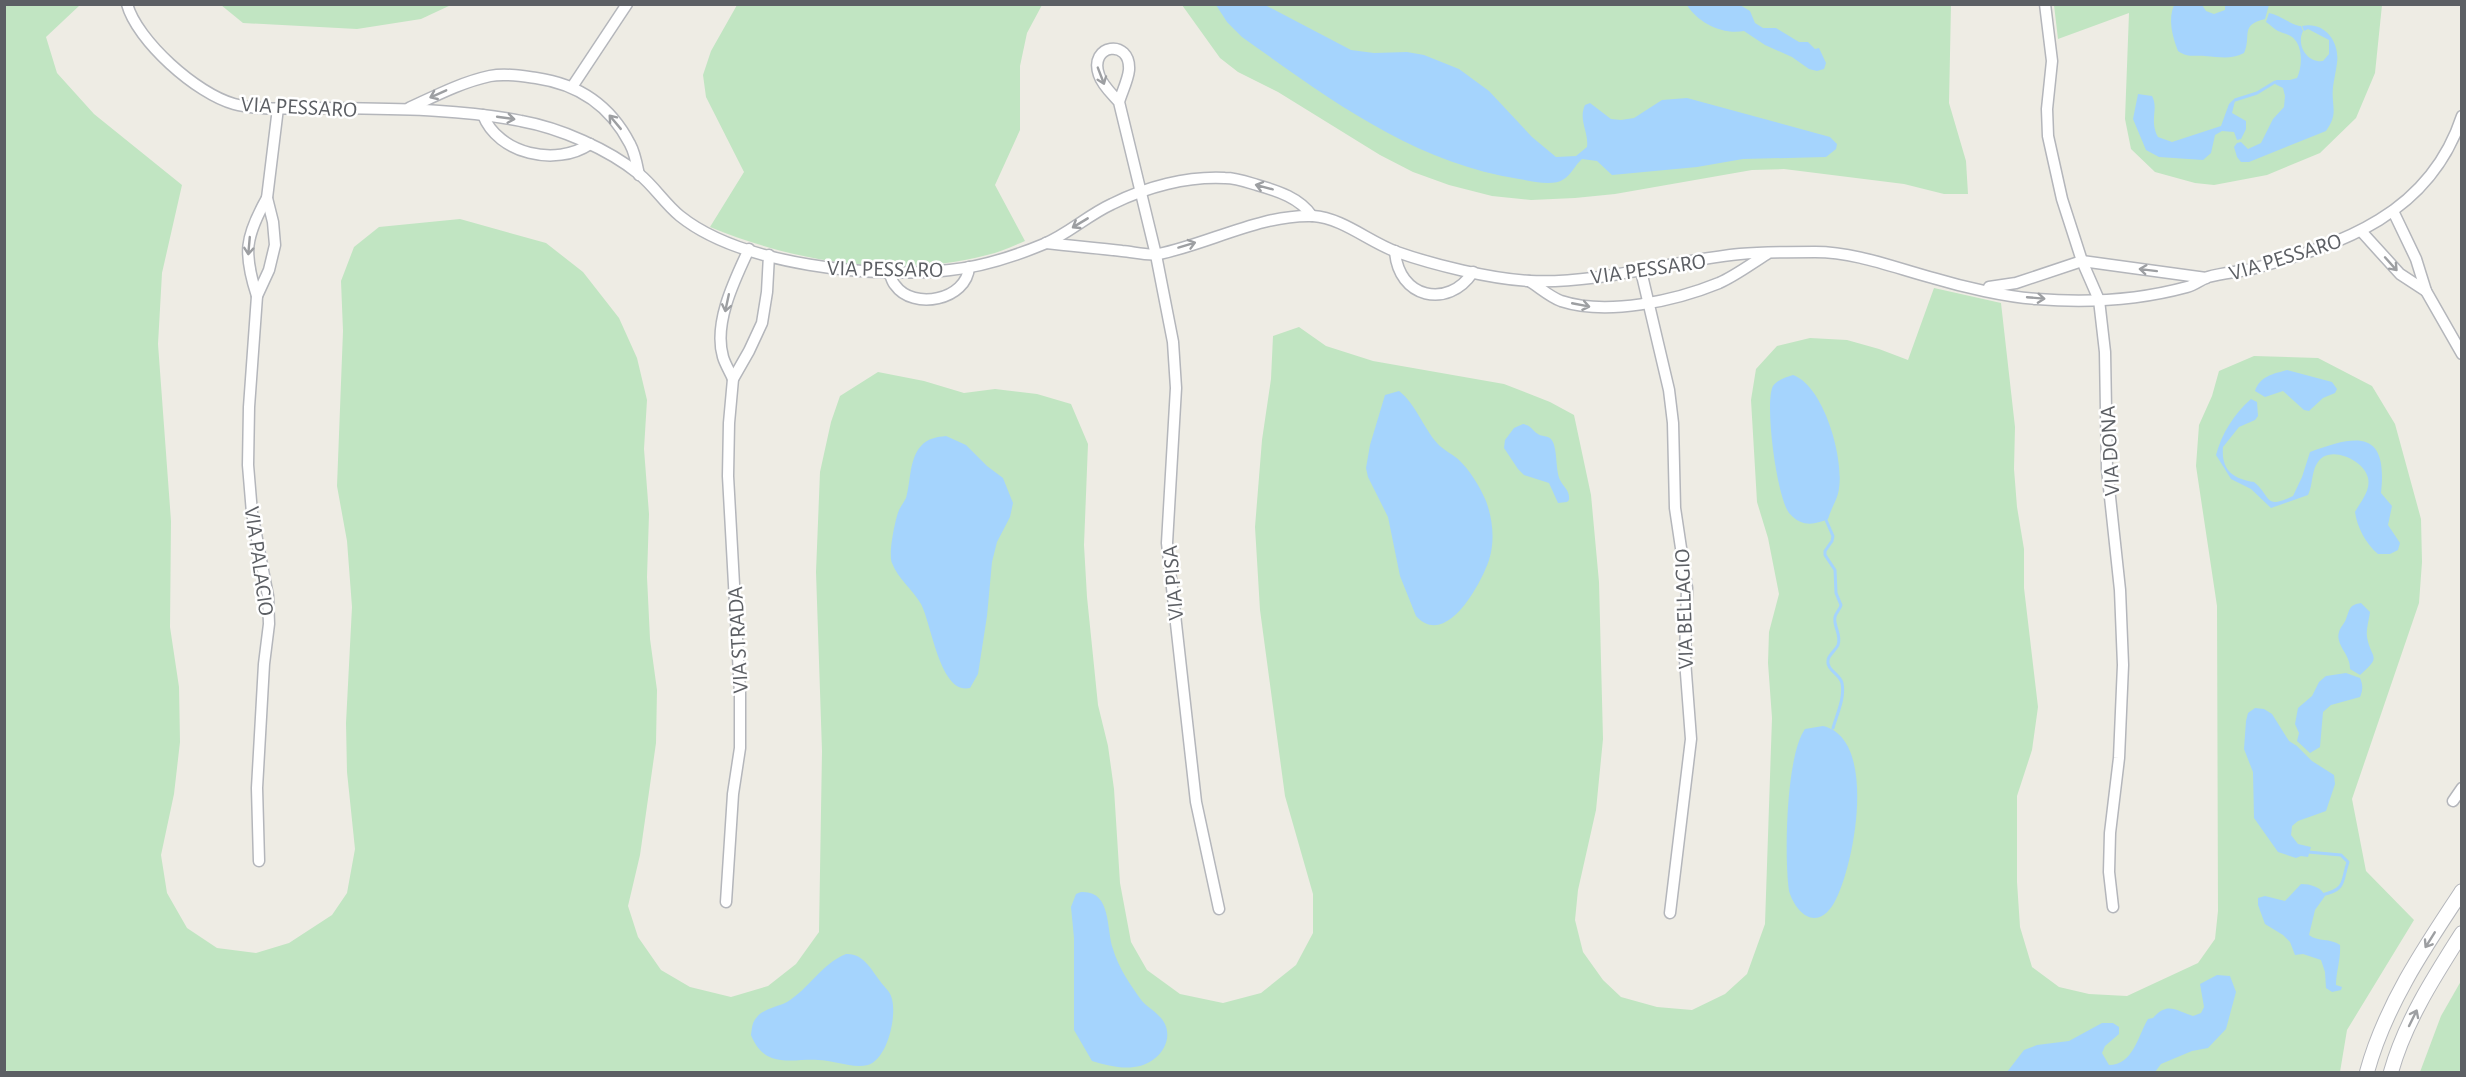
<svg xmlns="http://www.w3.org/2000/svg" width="2466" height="1077" font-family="'Alegreya Sans',sans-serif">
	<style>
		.green { fill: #c1e5c2 }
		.water { fill: #a5d4fd }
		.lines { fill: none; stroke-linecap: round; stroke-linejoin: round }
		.stream { stroke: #a5d4fd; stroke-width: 3 }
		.minor-casing { stroke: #b4b6bb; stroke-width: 13 }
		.tertiary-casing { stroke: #b4b6bb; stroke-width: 16 }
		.minor { stroke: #fff; stroke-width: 10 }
		.tertiary { stroke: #fff; stroke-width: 14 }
		.oneway { stroke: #9d9fa2 }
		.labels { text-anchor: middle; stroke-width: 5; stroke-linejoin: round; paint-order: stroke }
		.street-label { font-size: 22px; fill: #5c5f64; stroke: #fff }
	</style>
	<rect width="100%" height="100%" fill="#eeece4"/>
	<g class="green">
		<polygon points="5,5 80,5 46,37 57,73 94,114 182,185 162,273 158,344 171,521 170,627 179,687 180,742 174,794 161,855 167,893 187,928 217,948 256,953 289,943 332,915 347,893 355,849 347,772 346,723 352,607 347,541 337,486 343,331 341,281 354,247 379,227 460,219 546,243 583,272 619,318 637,358 647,400 644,449 649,514 647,577 650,639 657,690 656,743 640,855 628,906 638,937 661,970 690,987 731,997 768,986 796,964 819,932 822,751 816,572 820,472 831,422 840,396 878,372 924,381 964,393 995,389 1037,394 1071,404 1088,444 1084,545 1087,597 1098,705 1108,746 1114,789 1120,883 1131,942 1147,970 1180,994 1223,1003 1261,993 1296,965 1313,933 1313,894 1285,796 1260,610 1255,527 1262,440 1271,379 1273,336 1299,327 1326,346 1373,361 1504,384 1550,402 1574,415 1591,495 1599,582 1603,739 1596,810 1578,890 1575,920 1583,952 1603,980 1621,997 1657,1007 1692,1010 1725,994 1747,974 1765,924 1772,718 1768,663 1769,632 1779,594 1768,538 1757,502 1751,400 1756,369 1777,346 1810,338 1847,340 1879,349 1908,360 1934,288 2001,303 2015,427 2014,469 2017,507 2024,549 2024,588 2038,707 2032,750 2017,796 2017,882 2020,927 2032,967 2059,987 2089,994 2127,996 2198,963 2215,939 2218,911 2217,606 2196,466 2199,425 2212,396 2219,371 2254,356 2318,358 2372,386 2395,424 2421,519 2422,562 2419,603 2352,799 2366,871 2414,920 2347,1030 2340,1072 8,1072 5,1069"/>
		<polygon points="221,5 451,5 421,19 357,29 243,23"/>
		<path d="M737,5H1042L1027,33L1020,66V130L995,185L1025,241C1013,246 1000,252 987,255C896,279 795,262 710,227L744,172L706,97L703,75L711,51Z"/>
		<polygon points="1182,5 1951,5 1949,103 1966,161 1968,194 1944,194 1904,184 1784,169 1752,170 1615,194 1575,198 1531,200 1492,196 1449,185 1413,172 1380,155 1278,92 1238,72 1220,58"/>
		<polygon points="2054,5 2382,5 2375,73 2356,118 2320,153 2267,175 2214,185 2195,183 2155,172 2131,149 2125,119 2129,13 2058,39"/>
		<polygon points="2461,981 2461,1072 2420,1072 2441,1016"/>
	</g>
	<g class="water">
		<path d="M1216,5H1265L1351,50L1374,53L1407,52L1424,55L1459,69L1489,91L1532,137L1556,157L1576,156L1587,147C1589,132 1578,120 1585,105L1590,103L1611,119L1621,120L1634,118L1662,100L1687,98L1830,137L1837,144L1836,149L1826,157L1743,159L1697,167L1612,175L1597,161L1582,159C1575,165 1571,175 1564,179C1553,187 1531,181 1519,179C1412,162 1328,98 1242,37L1227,22Z"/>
		<path d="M1687,5H1740L1750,11L1755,23L1763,28H1776L1799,42H1808L1815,49L1819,48L1826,63L1824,69L1817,71L1809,69L1792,57L1765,45L1744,31C1723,35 1698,23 1687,5Z"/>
		<path d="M2174,5H2202L2206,11L2214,14L2225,10V5H2269L2265,19C2239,25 2252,36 2244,53C2230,60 2220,57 2205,56C2194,55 2188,58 2178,51C2172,36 2168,19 2174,5Z"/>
		<path d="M2269,13C2280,15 2293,26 2301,26L2303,31C2296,45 2307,63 2323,61L2329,54V40L2308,29L2304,31L2302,26C2324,21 2340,41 2337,63C2336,71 2334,79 2333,87C2331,107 2339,113 2326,131L2249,162H2241L2237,157L2234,147L2237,143L2241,142L2248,149L2261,143L2273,119L2284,107L2285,96L2283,88L2275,84L2276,80H2290L2297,78C2302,68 2303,49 2295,40C2291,34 2284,34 2278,31C2274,29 2271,25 2266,22Z"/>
		<path d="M2138,94L2152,96C2159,109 2149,120 2158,137L2172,142L2221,126L2229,104L2233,100L2235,101L2232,113L2246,121V129L2241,139L2237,140L2234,132L2222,131L2215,135L2211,153L2203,160L2159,157L2146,150L2133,119Z"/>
		<path d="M2287,370L2332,382L2337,389L2335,393L2323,398L2309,411L2304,410L2283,391L2265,397L2255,391C2260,376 2273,374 2287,370Z"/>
		<path d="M1793,375C1824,386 1844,458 1839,488C1838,499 1831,508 1828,519C1814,525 1802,527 1790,514C1777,501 1764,402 1773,386C1777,380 1786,377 1793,375Z"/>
		<path d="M1399,391C1415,403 1423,427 1437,443C1443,450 1451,453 1458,459C1470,470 1480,487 1486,501C1493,520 1495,541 1489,560C1481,584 1446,649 1416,616L1400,576L1388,517L1368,477L1366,468L1370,445L1385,395Z"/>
		<path d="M2251,399L2257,402L2258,416L2255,420L2239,427L2223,447C2221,470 2233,479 2254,482C2272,497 2264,510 2293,496L2302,477L2310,452C2358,434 2388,430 2381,493L2392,506L2388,525L2400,543L2398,550L2390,554H2378C2366,544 2357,527 2355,512C2360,502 2371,491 2368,478C2365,462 2337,448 2323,457C2310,466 2314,484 2308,495L2271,508L2251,489L2231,479L2216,455C2222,433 2234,414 2251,399Z"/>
		<path d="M1523,424C1531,425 1532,430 1538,434C1542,437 1547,435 1551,439C1558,447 1555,469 1560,480C1564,488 1570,490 1569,500L1567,502L1558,503L1549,483L1524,475L1518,469L1504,448L1505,440L1514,428Z"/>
		<path d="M946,436L966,445L987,466L1003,478L1013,503L1010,517L997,542L992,562L987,616L978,674L970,688C940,695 932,625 921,604C913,590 898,579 892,563C888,554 895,520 899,510C901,506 904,502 906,498C911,481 909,459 921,446C928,438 937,437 946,436Z"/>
		<path d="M2361,603L2370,612C2369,620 2366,629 2367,637C2371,660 2383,655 2360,675L2350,669C2351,655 2335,645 2339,632C2340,627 2345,623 2346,619C2350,609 2349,605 2361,603Z"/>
		<path d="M2346,673L2360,678C2363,685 2363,690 2360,697L2331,705L2323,712L2320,747L2310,753L2297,741L2299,733L2295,724L2298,708L2312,696L2319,682L2326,676Z"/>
		<polygon points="2255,708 2264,709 2272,714 2289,741 2297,746 2312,761 2334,775 2335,784 2326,811 2298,821 2292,826 2291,835 2298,844 2311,847 2308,857 2301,856 2296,858 2278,852 2254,818 2253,772 2244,749 2246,721 2248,713"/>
		<path d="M1823,726C1879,739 1854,868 1834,903C1817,932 1796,914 1789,891C1784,857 1786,755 1805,729Z"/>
		<path d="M2301,884C2310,884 2322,887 2325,896L2315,910L2309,935C2318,942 2330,938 2340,945C2341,959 2336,972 2336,985L2342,987L2341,990L2332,992L2326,988L2325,972L2321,960L2303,954L2295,955L2290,942L2283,935L2265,924L2258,905V898L2265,896L2285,901Z"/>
		<path d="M1081,892C1112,890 1106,929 1113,949C1118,967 1131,986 1142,1001C1147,1007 1154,1010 1159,1016C1173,1029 1168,1049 1154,1059C1136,1073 1112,1067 1092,1061L1074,1030V938L1071,907L1076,894Z"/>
		<path d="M846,954C863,953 871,969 880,981C883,986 889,990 891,996C898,1013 888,1059 868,1065C852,1069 834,1060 818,1060C803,1059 786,1063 772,1058C761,1054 755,1045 751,1035C752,1028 752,1022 757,1017C763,1009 777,1007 787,1002C809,989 821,964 846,954Z"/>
		<path d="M2217,975L2230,976L2236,992L2226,1029L2208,1048L2192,1051L2161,1064L2155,1072H2007L2024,1050L2037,1045L2069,1041L2102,1023H2113L2119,1027V1034L2105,1046L2102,1053L2109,1065C2133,1065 2138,1036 2148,1019L2153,1018C2168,1001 2176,1011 2193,1016L2201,1013L2204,1007L2200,984Z"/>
	</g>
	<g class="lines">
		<g class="stream">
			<polyline points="2235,100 2257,93 2275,82"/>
			<path d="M1826,520L1833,536L1832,541L1825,551V555L1835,570L1836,593L1841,605C1840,610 1836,612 1835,617C1833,627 1842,634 1838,645C1836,650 1829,654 1828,660C1826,670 1840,674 1842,683C1845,698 1837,714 1833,728"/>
			<path d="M2308,852L2341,855L2348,862C2341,882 2347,889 2322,895"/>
		</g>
		<g class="minor-casing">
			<g id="minor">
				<path d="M127,4C137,41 197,94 234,104C259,111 299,108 325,108C390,109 457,108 521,121C560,128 608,149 639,174C654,186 665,204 680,216C741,265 874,279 950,270C982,267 1015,256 1044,244C1068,234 1088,215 1112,204C1146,187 1187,176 1225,178C1236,178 1247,182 1257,185C1278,191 1300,198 1312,216"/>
				<polyline points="2045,4 2052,61 2047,109 2048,136 2062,199 2082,261 2099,300 2105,352 2107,469 2120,590 2123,665 2119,758 2110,833 2109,872 2113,907"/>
				<polyline points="572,87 627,4"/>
				<path d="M1119,102C1122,92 1128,80 1129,70C1131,38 1088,44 1099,75C1102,85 1112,94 1119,102L1156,255L1173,342L1176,388L1167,543L1196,802L1219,909"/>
				<path d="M409,108C435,96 462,82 490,76C505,73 522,76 536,78C578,84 610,105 630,144C635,153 637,165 639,175"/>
				<path d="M483,115C498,154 556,167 590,144"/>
				<polyline points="2393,211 2416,259 2426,291 2462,354"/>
				<polyline points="2361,231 2400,274 2426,291"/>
				<path d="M1046,243C1071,246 1097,248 1122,251C1134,252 1148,256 1159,254C1208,244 1262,214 1313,216C1343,218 1369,242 1397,252C1434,265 1491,279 1530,281C1601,284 1669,261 1740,254C1764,252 1790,252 1815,252C1856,252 1895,268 1933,278C1963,287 2006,297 2037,299C2086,303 2139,300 2187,287C2195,285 2200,280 2208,277C2222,273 2238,272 2252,269C2343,244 2430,214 2462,116"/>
				<path d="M1395,251C1398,298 1448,310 1473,272"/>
				<polyline points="1641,271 1669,390 1673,423 1675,508 1687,588 1685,660 1691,739 1670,913"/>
				<path d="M889,272C891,276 892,282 895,285C913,311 967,300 969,267"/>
				<path d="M1529,281C1539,287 1550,297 1561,301C1607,316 1675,301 1719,283C1735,276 1751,264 1767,254"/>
				<polyline points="1989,287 2016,283 2082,261 2206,278"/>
				<path d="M257,296C243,253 245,237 267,198"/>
				<path d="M733,379C730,372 725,364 723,357C713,323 735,279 749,249"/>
				<polyline points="2453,801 2462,788"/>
				<polyline points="259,861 257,788 264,664 269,624 268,596 252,513 248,465 249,407 257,296 269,270 275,245 273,222 267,198 278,108"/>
				<polyline points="726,902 733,794 740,748 740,693 728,476 729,423 733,379 749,351 762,323 767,292 769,255"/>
			</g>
		</g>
		<g class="tertiary-casing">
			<g id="tertiary">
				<path d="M2367,1072C2385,1006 2424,948 2462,891"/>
				<path d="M2391,1072C2405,1022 2434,977 2462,933"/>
			</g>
		</g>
		<use href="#minor" class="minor"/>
		<use href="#tertiary" class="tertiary"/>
	</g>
	<defs><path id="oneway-shaft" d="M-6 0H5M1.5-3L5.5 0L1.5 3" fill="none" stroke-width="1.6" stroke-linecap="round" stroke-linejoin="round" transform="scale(1.5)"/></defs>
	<g class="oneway">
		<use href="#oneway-shaft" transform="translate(1101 76) rotate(69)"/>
		<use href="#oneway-shaft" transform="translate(438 94) rotate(156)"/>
		<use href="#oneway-shaft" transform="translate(506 118) rotate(8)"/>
		<use href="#oneway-shaft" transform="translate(615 122) rotate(-130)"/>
		<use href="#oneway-shaft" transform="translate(1264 187) rotate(-165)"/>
		<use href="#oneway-shaft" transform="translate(1080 223) rotate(149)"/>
		<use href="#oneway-shaft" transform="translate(1187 245) rotate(-17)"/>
		<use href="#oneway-shaft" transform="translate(249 246) rotate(95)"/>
		<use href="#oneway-shaft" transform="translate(2391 264) rotate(48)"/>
		<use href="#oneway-shaft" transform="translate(2148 270) rotate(-173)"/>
		<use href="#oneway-shaft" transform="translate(2036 298) rotate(5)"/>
		<use href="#oneway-shaft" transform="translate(727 303) rotate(102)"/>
		<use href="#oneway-shaft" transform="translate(1581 305) rotate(11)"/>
		<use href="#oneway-shaft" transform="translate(2430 940) rotate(122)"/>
		<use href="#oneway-shaft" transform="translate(2413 1018) rotate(-64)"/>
	</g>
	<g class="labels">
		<g class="street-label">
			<text transform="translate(299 106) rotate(3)" y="8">VIA PESSARO</text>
			<text transform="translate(2285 256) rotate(-17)" y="8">VIA PESSARO</text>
			<text transform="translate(885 268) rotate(1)" y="8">VIA PESSARO</text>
			<text transform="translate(1648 268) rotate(-8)" y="8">VIA PESSARO</text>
			<text transform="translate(2109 451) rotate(-93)" y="8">VIA DONA</text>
			<text transform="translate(260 561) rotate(82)" y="8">VIA PALACIO</text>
			<text transform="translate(1172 583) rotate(-95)" y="8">VIA PISA</text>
			<text transform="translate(1683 609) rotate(-92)" y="8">VIA BELLAGIO</text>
			<text transform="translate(737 640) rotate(-93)" y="8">VIA STRADA</text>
		</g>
	</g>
	<rect width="2466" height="1077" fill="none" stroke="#5c5f64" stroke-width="12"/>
</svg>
